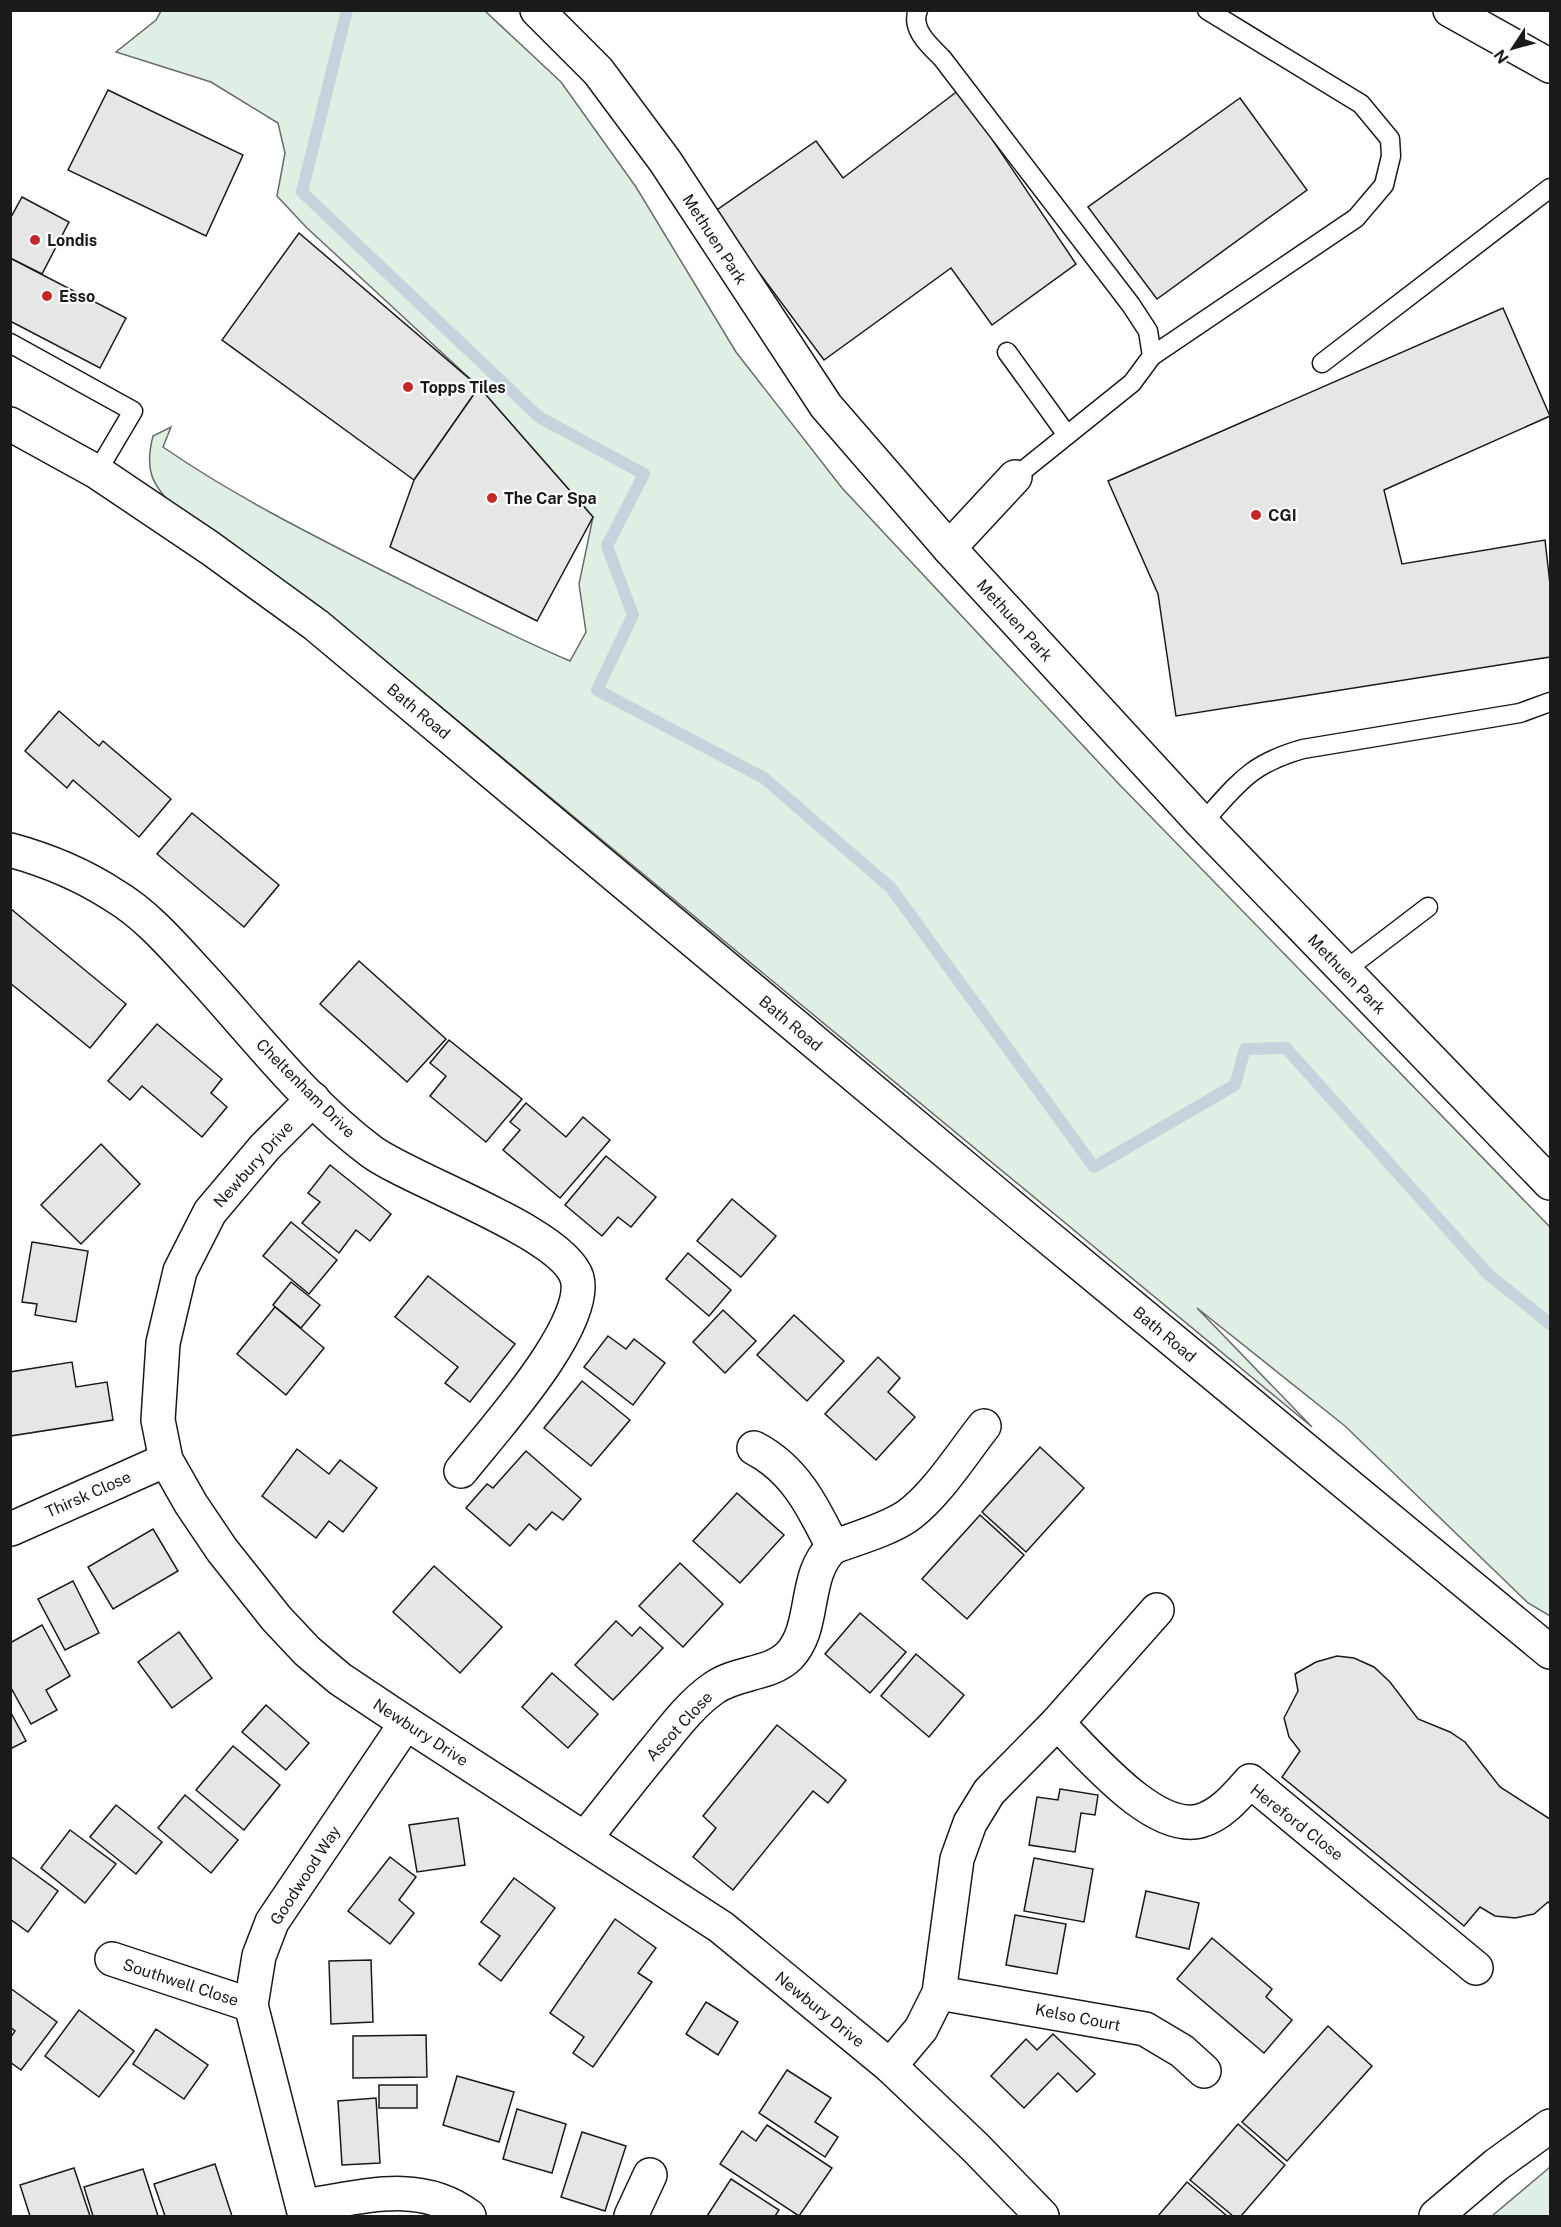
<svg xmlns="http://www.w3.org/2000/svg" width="1561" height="2227" font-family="'Public Sans',sans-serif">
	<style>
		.green { fill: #e0efe3; stroke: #6a6a6a; stroke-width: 1.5 }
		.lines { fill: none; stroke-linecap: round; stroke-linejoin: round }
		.stream { stroke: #c6d2dc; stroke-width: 12 }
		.building { fill: #e6e6e6; stroke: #1a1a1a; stroke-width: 1.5 }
		.lane-casing { stroke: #1a1a1a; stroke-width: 21 }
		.street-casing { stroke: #1a1a1a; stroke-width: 36 }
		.primary-casing { stroke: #1a1a1a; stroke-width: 36 }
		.lane { stroke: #fff; stroke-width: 18 }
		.street { stroke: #fff; stroke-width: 33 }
		.primary { stroke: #fff; stroke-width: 33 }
		.poi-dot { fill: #c62828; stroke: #fff; stroke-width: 2 }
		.labels { text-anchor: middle; stroke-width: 4.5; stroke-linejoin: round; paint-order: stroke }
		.street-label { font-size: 16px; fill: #1a1a1a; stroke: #fff }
		.poi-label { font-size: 16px; font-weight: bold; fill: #1a1a1a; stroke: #fff; text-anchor: start }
	</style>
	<rect width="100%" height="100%" fill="#fff"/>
	<g class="green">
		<path d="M161,11H485L561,82L636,187L736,352L842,488L1117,782L1550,1227V1616L1528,1603L1345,1426L1197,1308L1312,1427L366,645L176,510C152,484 144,471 153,436L171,427L163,447C234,496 312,535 389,574C449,604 509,635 570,661L586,632L579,584L593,517L479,387L306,227L277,196L285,153L278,123L211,82L116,52L156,20Z"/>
		<polygon points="1550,2167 1550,2216 1492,2216"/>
	</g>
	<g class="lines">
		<polyline class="stream" points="347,10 302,192 539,417 644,474 607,546 633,615 597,690 764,778 891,888 1094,1167 1235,1085 1245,1049 1286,1048 1488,1274 1550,1324"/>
	</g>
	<g class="building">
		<polygon points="108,90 243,155 206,236 68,170"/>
		<polygon points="959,90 1076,264 992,325 951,268 824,360 714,212 816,141 843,178"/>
		<polygon points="1240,98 1307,190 1157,299 1088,207"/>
		<polygon points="22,197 69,222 42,274 10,258 10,219"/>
		<polygon points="299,233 479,387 414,480 222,340"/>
		<polygon points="10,258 126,318 100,368 10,321"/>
		<polygon points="1503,308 1550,416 1384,490 1402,564 1545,540 1550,584 1550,657 1176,716 1158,594 1108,481"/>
		<polygon points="479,387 593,517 537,621 390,547 414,480"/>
		<polygon points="59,711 99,746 103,741 171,799 139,837 73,780 67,788 25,751"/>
		<polygon points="192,813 279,885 244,927 157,854"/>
		<polygon points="11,909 126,1004 90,1048 10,983"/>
		<polygon points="359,961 446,1039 407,1082 320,1004"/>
		<polygon points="157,1024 222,1079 211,1093 227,1107 202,1137 142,1086 130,1100 108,1081"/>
		<polygon points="449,1040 522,1099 486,1142 430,1096 446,1076 430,1063"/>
		<polygon points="526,1103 566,1137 583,1117 610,1140 560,1198 503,1150 520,1130 510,1122"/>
		<polygon points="101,1144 140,1184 81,1244 41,1205"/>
		<polygon points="606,1156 656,1197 631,1227 618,1217 602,1236 565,1205"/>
		<polygon points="330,1165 391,1214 370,1241 356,1230 339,1253 302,1223 320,1202 308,1193"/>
		<polygon points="732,1199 776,1236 741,1277 697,1241"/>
		<polygon points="291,1222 337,1260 309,1294 263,1256"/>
		<polygon points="32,1242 88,1251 76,1322 35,1315 37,1304 22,1302"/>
		<polygon points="688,1253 731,1290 709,1316 666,1279"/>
		<polygon points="428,1276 515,1344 470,1402 445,1383 458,1367 395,1317"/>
		<polygon points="291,1282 320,1305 301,1328 273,1305"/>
		<polygon points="275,1307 324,1348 286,1395 237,1354"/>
		<polygon points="723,1310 756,1341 725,1373 693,1342"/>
		<polygon points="794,1315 844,1361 807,1401 757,1355"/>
		<polygon points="608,1336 626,1349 634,1339 665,1363 633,1405 584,1367"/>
		<polygon points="878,1357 900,1378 888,1392 915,1417 876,1460 825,1414"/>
		<polygon points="72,1362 76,1387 107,1382 113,1420 10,1436 10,1372"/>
		<polygon points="582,1381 630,1420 591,1466 544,1428"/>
		<polygon points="1040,1447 1084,1488 1026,1552 982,1512"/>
		<polygon points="297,1449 329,1474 340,1460 377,1488 343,1532 329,1521 316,1538 262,1496"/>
		<polygon points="526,1451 581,1499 563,1520 552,1512 536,1530 529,1524 510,1546 466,1508 487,1484 493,1488"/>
		<polygon points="737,1493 784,1535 740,1583 693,1541"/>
		<polygon points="980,1515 1024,1555 967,1619 922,1579"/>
		<polygon points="153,1529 178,1571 113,1609 88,1567"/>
		<polygon points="680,1563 723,1604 683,1647 639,1606"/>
		<polygon points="434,1566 502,1627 460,1673 393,1612"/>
		<polygon points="73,1581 99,1633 65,1650 38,1599"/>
		<polygon points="860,1613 906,1652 870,1693 825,1654"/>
		<polygon points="616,1621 632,1636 640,1627 663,1648 613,1700 575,1665"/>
		<polygon points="42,1625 70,1676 46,1690 57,1710 31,1724 10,1686 10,1643"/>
		<polygon points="179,1632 212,1678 172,1708 138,1662"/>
		<polygon points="916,1654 964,1695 929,1737 881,1696"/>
		<polygon points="1337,1656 1354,1658 1374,1667 1390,1682 1418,1719 1450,1732 1465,1742 1500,1787 1550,1819 1550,1904 1548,1902 1534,1914 1515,1918 1495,1916 1480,1907 1464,1926 1282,1777 1300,1751 1289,1737 1284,1718 1298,1691 1295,1674 1316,1662"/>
		<polygon points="552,1673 598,1714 568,1748 522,1707"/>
		<polygon points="266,1705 309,1743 286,1770 242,1732"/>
		<polygon points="10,1711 26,1741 10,1749"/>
		<polygon points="777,1725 846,1780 828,1803 813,1791 733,1890 693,1857 716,1828 703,1816"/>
		<polygon points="233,1746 280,1785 244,1830 196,1790"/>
		<polygon points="1060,1789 1098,1795 1095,1815 1081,1813 1075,1852 1029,1845 1037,1797 1058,1800"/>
		<polygon points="185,1795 238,1840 211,1873 158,1828"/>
		<polygon points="116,1805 162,1842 136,1874 90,1837"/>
		<polygon points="458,1818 465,1865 417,1872 409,1825"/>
		<polygon points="70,1830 116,1864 85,1903 41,1868"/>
		<polygon points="10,1856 58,1891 28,1932 10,1919"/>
		<polygon points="390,1857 416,1877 399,1900 414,1913 390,1944 348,1911"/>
		<polygon points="1034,1858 1093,1869 1084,1922 1024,1911"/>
		<polygon points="514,1878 555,1908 501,1981 479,1964 500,1936 481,1922"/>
		<polygon points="1146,1891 1199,1903 1189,1949 1136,1937"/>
		<polygon points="1015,1915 1066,1924 1057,1974 1006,1965"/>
		<polygon points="615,1919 656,1948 638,1973 652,1982 593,2067 573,2053 584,2037 550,2013"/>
		<polygon points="1212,1938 1272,1989 1266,1997 1292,2020 1264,2053 1177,1979"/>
		<polygon points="371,1960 373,2022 331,2024 329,1961"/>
		<polygon points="10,1988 57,2022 21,2070 10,2062 10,2038 15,2031 10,2027"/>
		<polygon points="706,2002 738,2022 718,2055 686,2034"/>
		<polygon points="79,2010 134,2051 99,2097 45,2056"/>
		<polygon points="1328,2026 1372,2066 1287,2161 1242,2122"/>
		<polygon points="156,2029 208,2065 184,2099 133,2064"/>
		<polygon points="1053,2034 1095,2074 1077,2092 1058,2073 1024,2108 991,2076 1026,2039 1037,2050"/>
		<polygon points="426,2035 427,2077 353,2078 353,2036"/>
		<polygon points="787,2070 831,2098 815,2122 838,2137 825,2157 759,2113"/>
		<polygon points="457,2076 514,2092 499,2142 443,2125"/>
		<rect x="379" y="2085" width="38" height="23"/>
		<polygon points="376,2098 380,2163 342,2165 338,2101"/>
		<polygon points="517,2109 566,2124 552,2173 503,2159"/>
		<polygon points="1238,2124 1285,2165 1241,2216 1233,2216 1190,2180"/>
		<polygon points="767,2125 832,2168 799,2216 720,2164 742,2131 756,2141"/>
		<polygon points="582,2132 626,2146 605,2211 561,2197"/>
		<polygon points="215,2164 232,2216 165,2216 154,2184"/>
		<polygon points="74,2168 90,2216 30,2216 20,2185"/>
		<polygon points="143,2169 158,2216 93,2216 84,2187"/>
		<polygon points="731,2179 779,2210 775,2216 707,2216"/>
		<polygon points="1187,2182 1227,2216 1158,2216"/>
	</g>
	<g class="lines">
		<g class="lane-casing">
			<g id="lane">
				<path d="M918,10C910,29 930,46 942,58L1131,305L1148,331L1152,356"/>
				<polyline points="10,343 133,411 97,472"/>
				<polyline points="1007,352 1067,435"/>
				<polyline points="1322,363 1550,188"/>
				<polyline points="1015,477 1132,383 1152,356 1356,218 1384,185 1391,156 1390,139 1361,104 1207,10"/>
				<path d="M1202,823C1238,784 1249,764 1303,749L1520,713L1550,702"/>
				<polyline points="1344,971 1428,907"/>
			</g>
		</g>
		<g class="street-casing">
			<g id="street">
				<polyline points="537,10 598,71 665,161 826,406 949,548 1202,823 1550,1183"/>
				<polyline points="1450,10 1550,66"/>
				<polyline points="949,548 1015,477"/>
				<path d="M10,850C47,860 83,875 115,896C147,915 174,947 199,974C254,1034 306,1103 372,1152C414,1182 564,1233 577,1278C590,1325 490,1434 461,1471"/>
				<polyline points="313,1099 265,1147 210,1212 180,1271 163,1343 158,1420 166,1460 191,1504 222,1550 276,1618 307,1651 340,1679 406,1723 721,1927 890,2066 975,2147 1042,2216"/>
				<path d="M754,1448C795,1469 813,1507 833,1547"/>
				<polyline points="11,1529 166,1460"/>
				<path d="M1057,1723C1088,1753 1153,1833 1200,1821C1221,1815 1236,1797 1250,1781L1476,1968"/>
				<path d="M586,1837C610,1807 633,1777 657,1748C674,1727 692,1703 714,1688C736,1672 770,1675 789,1656C817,1627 802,1575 833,1547C857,1538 884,1531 906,1517C935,1497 962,1454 984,1426"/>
				<polyline points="112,1959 251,2005"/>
				<polyline points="939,1993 1145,2029 1182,2051 1204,2071"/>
				<polyline points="890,2066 921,2029 939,1993 957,1859 970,1823 989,1792 1057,1723 1157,1610"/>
				<path d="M304,2206C360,2198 419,2178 469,2216"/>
				<polyline points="305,2216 251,2005 259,1956 272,1922 406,1723"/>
				<polyline points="631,2216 650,2175"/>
				<polyline points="1436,2216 1496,2165 1550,2126"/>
			</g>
		</g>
		<g class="primary-casing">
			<polyline id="primary" points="10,424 97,472 210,548 316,625 1031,1223 1550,1652"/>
		</g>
		<use href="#lane" class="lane"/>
		<use href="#street" class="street"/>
		<use href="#primary" class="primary"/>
	</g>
	<g class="poi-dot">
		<circle cx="35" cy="240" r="6"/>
		<circle cx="47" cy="296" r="6"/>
		<circle cx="408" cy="387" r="6"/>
		<circle cx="492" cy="498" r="6"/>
		<circle cx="1256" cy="515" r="6"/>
	</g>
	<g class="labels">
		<g class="street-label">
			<text transform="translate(715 239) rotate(57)" y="6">Methuen Park</text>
			<text transform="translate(1015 620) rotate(48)" y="6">Methuen Park</text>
			<text transform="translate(419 711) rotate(40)" y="6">Bath Road</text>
			<text transform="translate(1347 974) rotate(46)" y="6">Methuen Park</text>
			<text transform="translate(791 1023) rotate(40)" y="6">Bath Road</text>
			<text transform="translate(306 1088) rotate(45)" y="6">Cheltenham Drive</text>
			<text transform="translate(253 1164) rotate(-48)" y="6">Newbury Drive</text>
			<text transform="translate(1165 1334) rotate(40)" y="6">Bath Road</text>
			<text transform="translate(88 1494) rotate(-24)" y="6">Thirsk Close</text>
			<text transform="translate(679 1726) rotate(-47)" y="6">Ascot Close</text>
			<text transform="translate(421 1732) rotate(33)" y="6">Newbury Drive</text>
			<text transform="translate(1297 1822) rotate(38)" y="6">Hereford Close</text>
			<text transform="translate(305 1875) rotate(-57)" y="6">Goodwood Way</text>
			<text transform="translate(181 1982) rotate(18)" y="6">Southwell Close</text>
			<text transform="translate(820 2009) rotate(39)" y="6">Newbury Drive</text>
			<text transform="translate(1078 2017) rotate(11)" y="6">Kelso Court</text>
		</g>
		<g class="poi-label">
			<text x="47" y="246">Londis</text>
			<text x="59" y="302">Esso</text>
			<text x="420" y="393">Topps Tiles</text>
			<text x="504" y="504">The Car Spa</text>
			<text x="1268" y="521">CGI</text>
		</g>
	</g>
	<rect width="1561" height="2227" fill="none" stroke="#1a1a1a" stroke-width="24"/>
	<g transform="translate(1513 48) rotate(234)" stroke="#ffffff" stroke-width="4.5" paint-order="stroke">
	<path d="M0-4.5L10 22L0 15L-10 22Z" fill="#1a1a1a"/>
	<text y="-9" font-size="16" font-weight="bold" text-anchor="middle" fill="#1a1a1a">N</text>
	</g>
</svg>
